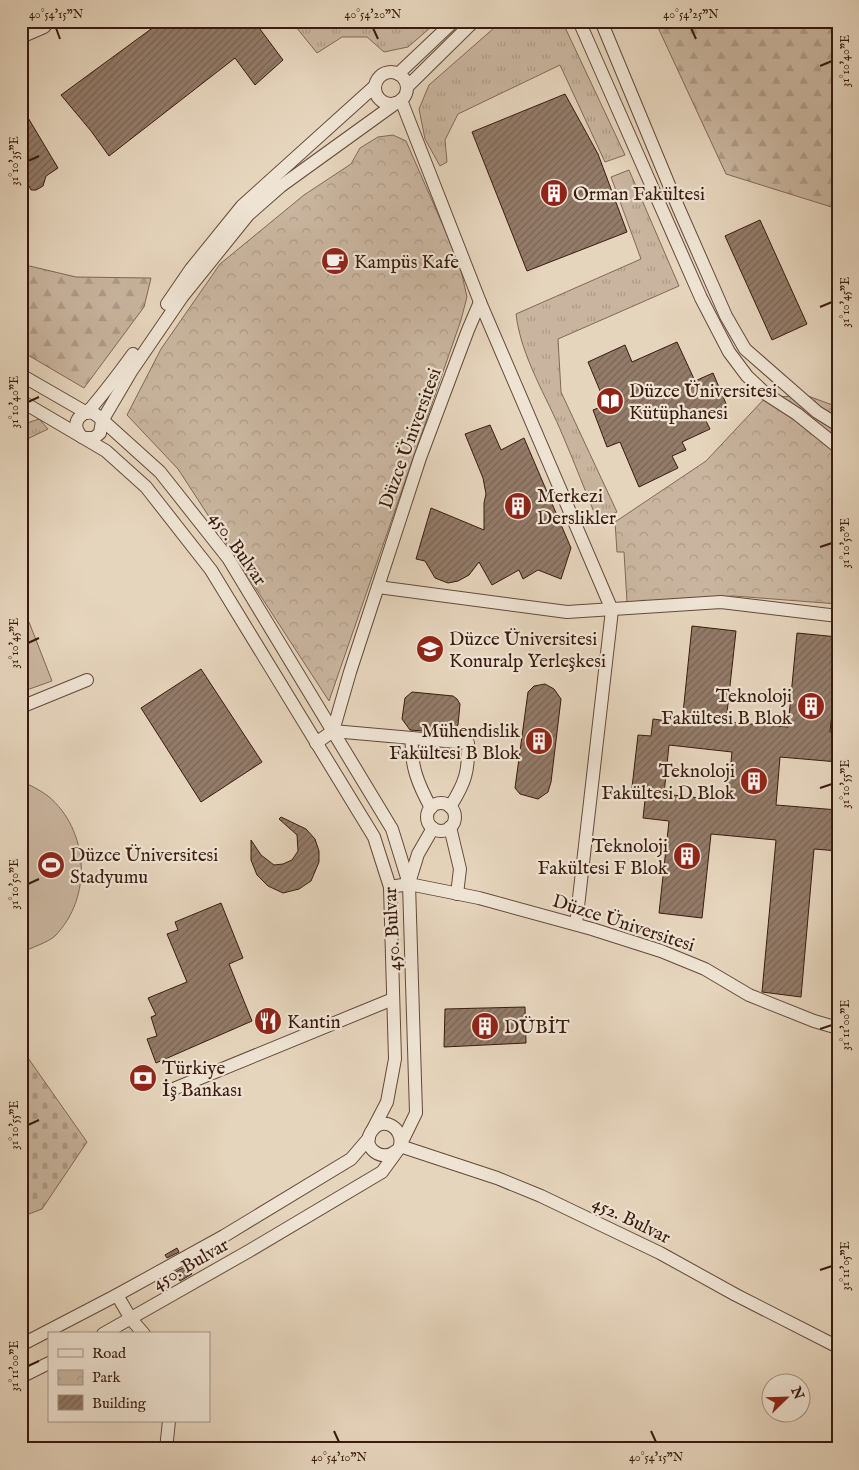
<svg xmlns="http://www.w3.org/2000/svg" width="859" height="1470" font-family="'IM FELL English',serif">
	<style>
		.grass { fill: url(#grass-tufts); stroke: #816856 }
		.forest { fill: url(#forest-firs); stroke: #816856 }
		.cemetery { fill: url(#cemetery-stones); stroke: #816856 }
		.park { fill: url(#park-crowns); stroke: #816856 }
		.pitch { fill: #c9b59f; stroke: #816856 }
		.building { fill: url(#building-hatch); stroke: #391a0e; fill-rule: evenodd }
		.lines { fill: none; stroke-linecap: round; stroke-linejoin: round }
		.minor-casing { stroke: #64493a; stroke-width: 14 }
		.minor { stroke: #efe4d4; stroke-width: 12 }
		.ticks { fill: none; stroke: #391a0e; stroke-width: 2 }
		.labels { text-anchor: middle; stroke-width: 4.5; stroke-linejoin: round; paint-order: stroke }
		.poi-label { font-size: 19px; fill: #391a0e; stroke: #efe4d4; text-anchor: start }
		.street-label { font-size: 19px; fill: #391a0e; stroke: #efe4d4 }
		.neatline { fill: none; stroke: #391a0e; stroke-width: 2 }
		.ticks-label { font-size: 12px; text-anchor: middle; fill: #391a0e }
	</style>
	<defs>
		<pattern id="grass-tufts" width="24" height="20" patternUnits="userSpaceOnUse" patternTransform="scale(1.25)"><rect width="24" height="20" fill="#c9b59f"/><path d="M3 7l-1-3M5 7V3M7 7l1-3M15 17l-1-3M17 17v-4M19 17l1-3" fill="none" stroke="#ad9b88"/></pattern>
		<pattern id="forest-firs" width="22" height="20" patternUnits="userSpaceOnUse" patternTransform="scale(1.25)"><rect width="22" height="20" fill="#c9b59f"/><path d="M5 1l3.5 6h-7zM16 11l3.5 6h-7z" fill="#ad9b88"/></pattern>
		<pattern id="cemetery-stones" width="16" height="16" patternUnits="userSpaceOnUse" patternTransform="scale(1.25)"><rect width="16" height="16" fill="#c9b59f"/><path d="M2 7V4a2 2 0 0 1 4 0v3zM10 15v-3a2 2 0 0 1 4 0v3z" fill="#ad9b88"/></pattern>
		<pattern id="park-crowns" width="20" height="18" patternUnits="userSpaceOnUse" patternTransform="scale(1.25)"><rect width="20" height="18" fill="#c9b59f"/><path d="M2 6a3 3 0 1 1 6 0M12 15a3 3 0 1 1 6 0" fill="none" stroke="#ad9b88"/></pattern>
		<pattern id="building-hatch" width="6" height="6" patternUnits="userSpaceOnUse" patternTransform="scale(1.25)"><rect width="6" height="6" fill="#937b69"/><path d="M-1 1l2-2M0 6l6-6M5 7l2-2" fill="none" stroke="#796455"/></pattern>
	</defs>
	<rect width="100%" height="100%" fill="#e6d5bd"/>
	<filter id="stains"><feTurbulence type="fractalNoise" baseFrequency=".004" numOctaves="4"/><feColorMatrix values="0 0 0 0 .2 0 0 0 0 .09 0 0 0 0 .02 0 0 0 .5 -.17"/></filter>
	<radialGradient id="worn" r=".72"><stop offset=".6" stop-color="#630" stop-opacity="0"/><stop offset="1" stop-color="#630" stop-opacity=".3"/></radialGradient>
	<g class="grass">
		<polygon points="298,21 438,21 408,47 384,52 367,37 342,37 317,53 296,27"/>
		<polygon points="502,21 562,21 625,155 605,162 560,65 458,114 445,140 447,162 440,166 425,139 419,109 429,85"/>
		<path d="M629,170L679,286L558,339L561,392L617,512L598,522C586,493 575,464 563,436C547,397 521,357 516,314L641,259L611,177Z"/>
		<polygon points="39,419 48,429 21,442 21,425"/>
	</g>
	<g class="forest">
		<polygon points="655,21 838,21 838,209 726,174"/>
		<polygon points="21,264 76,277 151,278 144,307 84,388 21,351"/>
	</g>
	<polygon class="cemetery" points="21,1048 87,1142 42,1209 21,1217"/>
	<g class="park">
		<polygon points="393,135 406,141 459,262 467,297 461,320 329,701 178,469 127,415 161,349 220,264 304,195 351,164 360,148 378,137"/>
		<polygon points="808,396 838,407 838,604 734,596 627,602 624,552 617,552 615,522 706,461 766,397"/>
	</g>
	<g class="pitch">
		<polygon points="29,622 52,681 21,692 21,625"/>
		<path d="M21,781C30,785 40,790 48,796C89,830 93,897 55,936C49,942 30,948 21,953Z"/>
	</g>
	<g class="building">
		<polygon points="162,21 254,21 283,60 255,85 235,58 109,156 91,131 61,95"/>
		<polygon points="565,94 598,154 627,232 527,271 472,132"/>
		<polygon points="21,106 58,168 46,176 43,186 36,190 31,190 29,186 21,190"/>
		<polygon points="760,220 807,324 772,340 725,236"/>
		<polygon points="677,342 695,381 713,373 727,406 704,417 710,429 682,442 686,450 672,456 678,468 639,487 620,442 607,447 593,410 606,405 588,362 625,345 632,362"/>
		<polygon points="490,425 501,450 524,438 571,548 561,579 538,570 523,579 519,570 492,585 479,562 469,575 458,581 448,583 435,578 425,561 416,559 431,508 484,530 484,503 486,494 483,478 465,434"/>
		<path d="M692,626L736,631L726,722L788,727L797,633L838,637V654L830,732L838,733V762L780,757L776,805L838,810V851L814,849L801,997L762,992L776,840L711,834L702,918L659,913L669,821L643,818L645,800L631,796L638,735L651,736L653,719L682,723ZM669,745L732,752L727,801L664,794Z"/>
		<polygon points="201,669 262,762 201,802 141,708"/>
		<polygon points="545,684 554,689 561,699 551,782 548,792 538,799 520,794 515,788 528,692 534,686"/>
		<polygon points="412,692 453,696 457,699 460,704 458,725 450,733 410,730 402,719 405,698"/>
		<polygon points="281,817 306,829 315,839 319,851 319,862 311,881 299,889 283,893 268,886 257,875 251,860 251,840 261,855 274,865 283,864 292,860 298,851 297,835 279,819"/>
		<polygon points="221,903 243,958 229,964 252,1021 156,1063 147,1039 157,1036 151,1017 156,1015 148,998 187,982 167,934 178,930 175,922"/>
		<polygon points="525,1007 526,1043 444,1047 445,1009"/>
		<polygon points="177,1248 179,1252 167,1258 165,1255"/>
		<polygon points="187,1266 192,1274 180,1281 175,1272"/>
	</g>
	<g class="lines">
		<g class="minor-casing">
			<g id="minor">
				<polyline points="579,21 701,298 729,352 747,376 766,394 797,414 838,447"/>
				<polyline points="601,21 679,209 726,316 745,349 817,412 838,425"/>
				<polyline points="21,22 24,21"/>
				<polyline points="21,37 44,27 49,21"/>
				<circle cx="391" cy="88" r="16"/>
				<polyline points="398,74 454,21"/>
				<polyline points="407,87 474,21"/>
				<polyline points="401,100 480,302 612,610 576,924"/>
				<polyline points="167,304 191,269 242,206 375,86"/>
				<polyline points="21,375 87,413 92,412 99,417 160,472 228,558 392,829 409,884 416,1113 398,1150 382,1172 249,1251 103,1334"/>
				<polyline points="21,401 106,451 146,487 211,570 374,837 390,887 395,1059 387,1102 373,1129"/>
				<path d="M82,437C77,432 74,426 78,419C81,414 88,412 92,407C107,389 120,372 133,354"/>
				<polyline points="85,438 94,438 100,433 102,421 132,370 182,297 248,215 281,186 396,103"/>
				<polyline points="378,587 567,612 721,602 838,616"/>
				<polyline points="21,707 87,680"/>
				<path d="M333,731L468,743C469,772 465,783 450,807"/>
				<path d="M412,738C410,765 418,784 431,808"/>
				<polyline points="316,743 333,731 350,672 420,458 468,330 480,302"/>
				<circle cx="441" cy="817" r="14"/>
				<polyline points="450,827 460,869 457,894"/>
				<polyline points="409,883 418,854 433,828"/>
				<polyline points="390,887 409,884 479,898 592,929 661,951 705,969 749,995 814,1021 838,1028"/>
				<polyline points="171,1090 393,999"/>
				<path d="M396,1151C383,1163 361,1148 371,1132C382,1115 404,1127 400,1146L497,1178L541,1196L660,1253L736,1295L838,1347"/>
				<polyline points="117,1295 131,1319 144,1334"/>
				<polyline points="21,1345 117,1295 224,1236 351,1159 369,1138"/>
				<polyline points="21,1377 49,1363"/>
				<polyline points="166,1449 169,1421"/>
			</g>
		</g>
		<use href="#minor" class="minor"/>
	</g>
	<path class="ticks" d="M56,28L60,39M373,28L378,39M691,28L696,39M820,66L832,61M28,161L39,156M820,307L832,302M28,402L39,397M820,547L832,543M28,643L39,638M820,788L832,784M28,884L39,879M820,1029L832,1025M28,1125L39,1120M820,1270L832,1266M28,1366L39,1361M334,1431L339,1442M651,1431L656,1442"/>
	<defs>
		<g id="building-disc" transform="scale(1.4375)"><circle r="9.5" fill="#8f2418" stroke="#efe4d4"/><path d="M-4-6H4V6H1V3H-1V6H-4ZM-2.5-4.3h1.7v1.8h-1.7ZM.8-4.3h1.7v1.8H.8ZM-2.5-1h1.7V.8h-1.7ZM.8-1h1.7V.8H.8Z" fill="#fff"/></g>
		<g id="cafe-disc" transform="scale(1.4375)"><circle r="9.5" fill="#8f2418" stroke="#efe4d4"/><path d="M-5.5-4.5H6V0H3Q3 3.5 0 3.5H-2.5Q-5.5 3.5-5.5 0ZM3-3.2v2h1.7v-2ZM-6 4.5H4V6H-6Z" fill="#fff"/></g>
		<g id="library-disc" transform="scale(1.4375)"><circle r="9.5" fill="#8f2418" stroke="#efe4d4"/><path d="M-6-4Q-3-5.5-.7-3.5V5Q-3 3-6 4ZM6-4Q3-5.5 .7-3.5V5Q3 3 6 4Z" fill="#fff"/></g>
		<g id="university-disc" transform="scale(1.4375)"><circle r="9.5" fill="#8f2418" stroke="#efe4d4"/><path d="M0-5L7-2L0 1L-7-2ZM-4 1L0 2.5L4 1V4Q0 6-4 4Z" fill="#fff"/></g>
		<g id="stadium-disc" transform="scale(1.4375)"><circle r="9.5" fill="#8f2418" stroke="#efe4d4"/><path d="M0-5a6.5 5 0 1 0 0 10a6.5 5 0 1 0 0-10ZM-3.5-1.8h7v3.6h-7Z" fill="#fff"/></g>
		<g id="restaurant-disc" transform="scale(1.4375)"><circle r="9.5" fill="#8f2418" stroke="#efe4d4"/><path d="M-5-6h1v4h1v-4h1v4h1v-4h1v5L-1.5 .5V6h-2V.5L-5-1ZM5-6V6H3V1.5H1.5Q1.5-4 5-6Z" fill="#fff"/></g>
		<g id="bank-disc" transform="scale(1.4375)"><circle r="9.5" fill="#8f2418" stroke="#efe4d4"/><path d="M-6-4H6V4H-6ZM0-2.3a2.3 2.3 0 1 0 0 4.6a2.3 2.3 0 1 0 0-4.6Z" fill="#fff"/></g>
	</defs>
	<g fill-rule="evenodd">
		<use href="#building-disc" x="554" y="193"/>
		<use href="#cafe-disc" x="335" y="261"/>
		<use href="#library-disc" x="610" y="401"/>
		<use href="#building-disc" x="518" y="506"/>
		<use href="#university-disc" x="430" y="649"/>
		<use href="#building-disc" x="811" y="706"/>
		<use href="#building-disc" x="539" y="741"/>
		<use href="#building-disc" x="754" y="781"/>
		<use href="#building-disc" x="687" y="856"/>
		<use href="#stadium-disc" x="51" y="865"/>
		<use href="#restaurant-disc" x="268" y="1021"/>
		<use href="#building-disc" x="485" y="1026"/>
		<use href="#bank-disc" x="143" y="1078"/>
	</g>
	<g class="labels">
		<g class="poi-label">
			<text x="573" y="200">Orman Fakültesi</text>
			<text x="354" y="268">Kampüs Kafe</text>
			<text x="629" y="397">Düzce Üniversitesi<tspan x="629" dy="22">Kütüphanesi</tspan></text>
			<text x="537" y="502">Merkezi<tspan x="537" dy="22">Derslikler</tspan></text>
			<text x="449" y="645">Düzce Üniversitesi<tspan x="449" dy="22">Konuralp Yerleşkesi</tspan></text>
			<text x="792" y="702" text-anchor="end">Teknoloji<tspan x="792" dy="22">Fakültesi B Blok</tspan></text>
			<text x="520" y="737" text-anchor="end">Mühendislik<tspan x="520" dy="22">Fakültesi B Blok</tspan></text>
			<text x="735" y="777" text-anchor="end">Teknoloji<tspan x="735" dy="22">Fakültesi D Blok</tspan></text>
			<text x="668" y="852" text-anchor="end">Teknoloji<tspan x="668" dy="22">Fakültesi F Blok</tspan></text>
			<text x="70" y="861">Düzce Üniversitesi<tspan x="70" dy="22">Stadyumu</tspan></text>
			<text x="287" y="1028">Kantin</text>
			<text x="504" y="1033">DÜBİT</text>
			<text x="162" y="1074">Türkiye<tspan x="162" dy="22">İş Bankası</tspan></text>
		</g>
		<g class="street-label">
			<text transform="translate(409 438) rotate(-70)" y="7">Düzce Üniversitesi</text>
			<text transform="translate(239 548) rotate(55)" y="7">450. Bulvar</text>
			<text transform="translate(624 922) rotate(18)" y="7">Düzce Üniversitesi</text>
			<text transform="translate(391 929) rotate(-93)" y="7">450. Bulvar</text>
			<text transform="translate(632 1219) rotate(26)" y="7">452. Bulvar</text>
			<text transform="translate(190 1263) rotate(-30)" y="7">450. Bulvar</text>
		</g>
	</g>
	<rect width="859" height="1470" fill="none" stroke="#e6d5bd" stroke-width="55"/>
	<rect x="48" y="1332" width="162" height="90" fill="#efe4d4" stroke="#a69385"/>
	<rect x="58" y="1349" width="25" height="8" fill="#efe4d4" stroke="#a69385"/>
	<text x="92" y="1358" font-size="15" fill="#391a0e">Road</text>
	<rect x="58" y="1370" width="25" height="15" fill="url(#park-crowns)" stroke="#a69385"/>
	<text x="92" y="1382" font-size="15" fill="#391a0e">Park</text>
	<rect x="58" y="1395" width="25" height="15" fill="url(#building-hatch)" stroke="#a69385"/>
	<text x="92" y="1408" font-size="15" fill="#391a0e">Building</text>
	<g transform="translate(786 1398) rotate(67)"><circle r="24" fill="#efe4d4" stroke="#a69385"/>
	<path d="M0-4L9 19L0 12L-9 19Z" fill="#8f2418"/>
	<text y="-8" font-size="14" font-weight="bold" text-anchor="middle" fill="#391a0e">N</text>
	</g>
	<rect x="28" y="28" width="804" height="1414" class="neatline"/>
	<g class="ticks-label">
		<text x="56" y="18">40°54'15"N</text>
		<text x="373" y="18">40°54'20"N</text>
		<text x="691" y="18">40°54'25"N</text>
		<text transform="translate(845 61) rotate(-90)" y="4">31°10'40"E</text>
		<text transform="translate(14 161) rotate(-90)" y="4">31°10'35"E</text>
		<text transform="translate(845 302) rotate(-90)" y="4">31°10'45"E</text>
		<text transform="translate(14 402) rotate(-90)" y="4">31°10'40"E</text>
		<text transform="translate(845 543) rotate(-90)" y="4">31°10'50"E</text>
		<text transform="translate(14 643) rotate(-90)" y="4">31°10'45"E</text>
		<text transform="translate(845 784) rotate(-90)" y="4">31°10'55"E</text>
		<text transform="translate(14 884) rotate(-90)" y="4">31°10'50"E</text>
		<text transform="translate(845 1025) rotate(-90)" y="4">31°11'00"E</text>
		<text transform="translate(14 1125) rotate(-90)" y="4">31°10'55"E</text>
		<text transform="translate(845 1266) rotate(-90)" y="4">31°11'05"E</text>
		<text transform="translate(14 1366) rotate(-90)" y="4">31°11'00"E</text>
		<text x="339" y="1461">40°54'10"N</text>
		<text x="656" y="1461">40°54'15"N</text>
	</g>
	<rect width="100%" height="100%" filter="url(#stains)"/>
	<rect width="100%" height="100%" fill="url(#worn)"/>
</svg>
